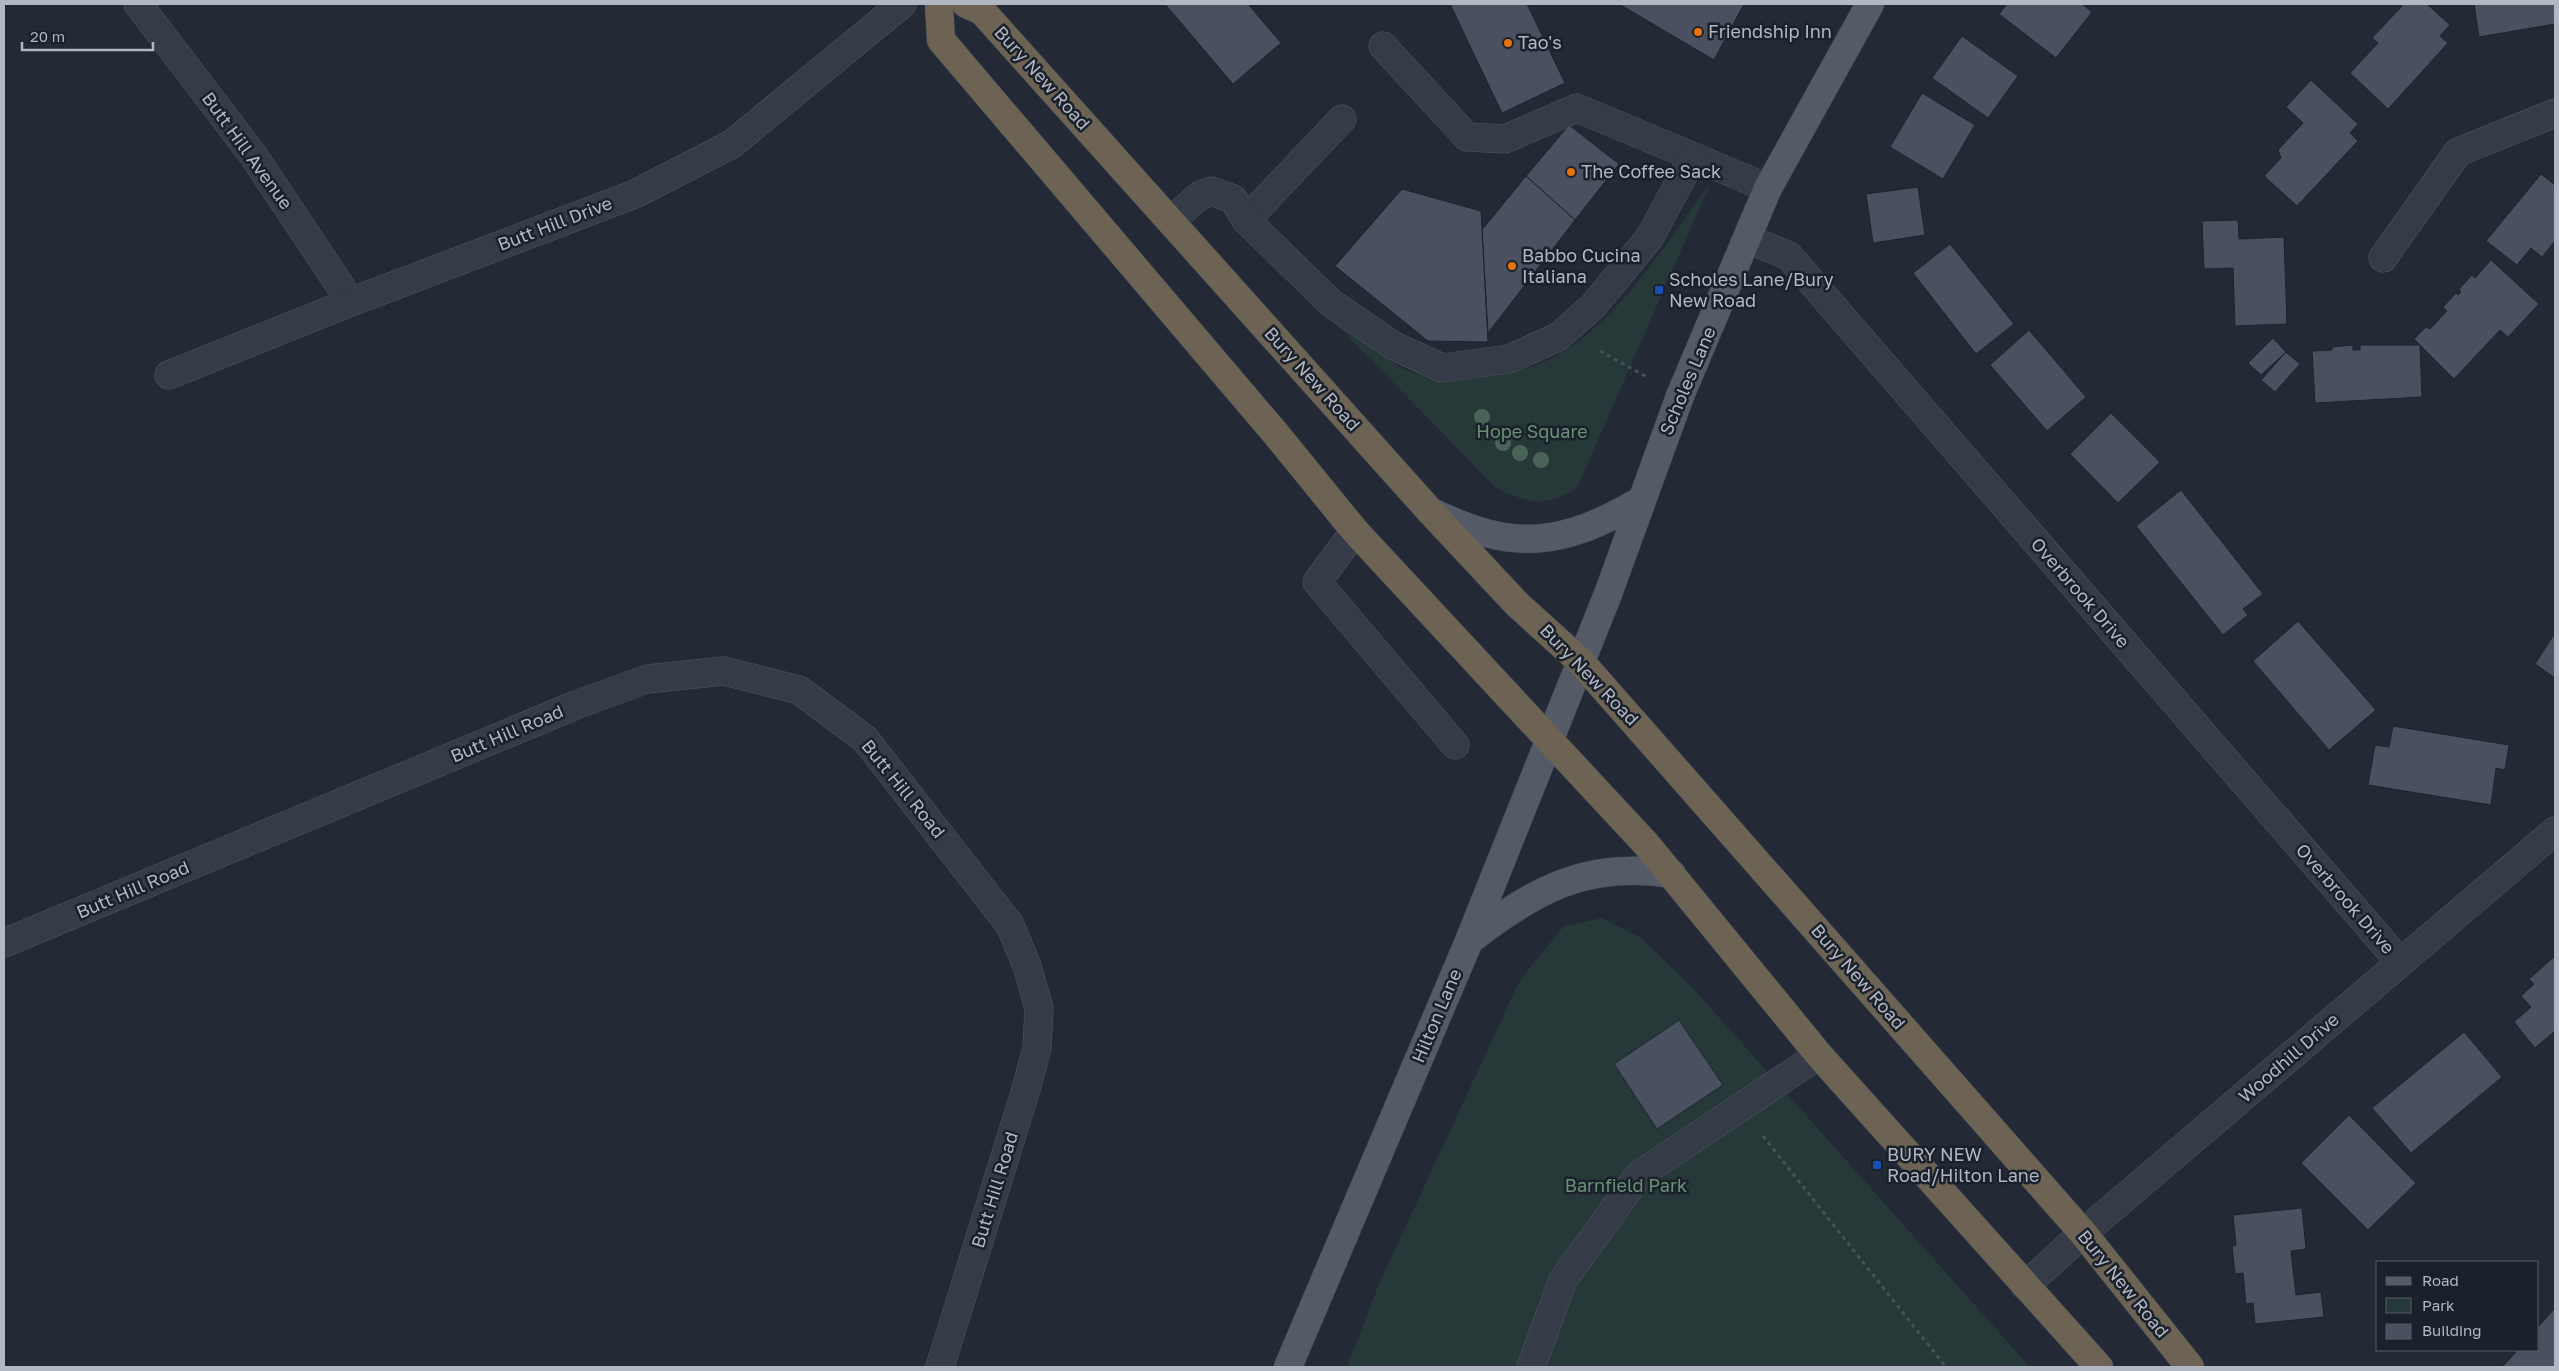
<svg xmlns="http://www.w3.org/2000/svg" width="2559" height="1371" font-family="'Golos Text',sans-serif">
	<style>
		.green { fill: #273839 }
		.building { fill: #495160; stroke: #1d232d }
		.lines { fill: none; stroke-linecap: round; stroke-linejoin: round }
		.minor-casing { stroke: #515761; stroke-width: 29 }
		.major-casing { stroke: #3f4550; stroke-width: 29 }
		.highway-casing { stroke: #414751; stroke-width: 29 }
		.path { stroke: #445357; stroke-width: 3; stroke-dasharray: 4 4; stroke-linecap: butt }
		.minor { stroke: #363c47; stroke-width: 28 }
		.major { stroke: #545b67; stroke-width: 28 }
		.highway { stroke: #6c6354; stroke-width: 28 }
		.tree { fill: #4a6359 }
		.food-dot { fill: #e8710a; stroke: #1b212b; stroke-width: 2 }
		.transit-dot { fill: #1a4fb4; stroke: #1b212b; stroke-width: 2 }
		.labels { text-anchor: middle; stroke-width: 5; stroke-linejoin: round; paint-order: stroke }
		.poi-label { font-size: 18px; fill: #b1b7c3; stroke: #1b212b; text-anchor: start }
		.street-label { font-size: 18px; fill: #b1b7c3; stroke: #1b212b }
		.park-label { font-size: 18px; fill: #6a9175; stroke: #1b212b }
	</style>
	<rect width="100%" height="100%" fill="#232a36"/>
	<g class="green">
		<path d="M1711,182L1577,488C1545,509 1527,503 1495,487L1305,292C1332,315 1369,351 1400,367C1422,379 1450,378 1474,376C1496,375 1520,372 1541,363C1610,336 1668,240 1711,182Z"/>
		<polygon points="1601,918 1641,938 1692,987 2030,1367 1347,1367 1379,1284 1520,980 1563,927"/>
	</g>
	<g class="building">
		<polygon points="1165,4 1248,4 1281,43 1233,84"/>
		<polygon points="1450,4 1527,4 1565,83 1502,113"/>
		<polygon points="1619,4 1744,4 1714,60"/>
		<polygon points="2007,4 2082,4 2092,12 2056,58 1999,14"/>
		<polygon points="2399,4 2427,4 2450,25 2440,36 2448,43 2388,109 2350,73 2378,43 2372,38 2402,6"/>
		<polygon points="2474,4 2555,4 2555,24 2479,37"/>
		<polygon points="1962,36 2018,76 1988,118 1932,78"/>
		<polygon points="2311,80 2358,124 2350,133 2358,141 2297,206 2264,176 2281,158 2278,150 2303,123 2286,107"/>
		<polygon points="1922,93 1975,125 1943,179 1890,147"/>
		<polygon points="1569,125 1619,164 1575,220 1526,176"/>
		<polygon points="2541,174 2555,185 2555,241 2542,257 2531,248 2517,265 2486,241"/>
		<polygon points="1526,176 1575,220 1488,333 1482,230"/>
		<polygon points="1918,187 1925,235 1873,243 1866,194"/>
		<polygon points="1402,189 1481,211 1488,342 1428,341 1335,266"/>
		<polygon points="2238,220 2239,239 2284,237 2287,324 2235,326 2233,268 2204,269 2202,221"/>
		<polygon points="1950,244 2014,324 1976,354 1913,273"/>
		<polygon points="2491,260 2539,304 2508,337 2500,330 2454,379 2414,339 2426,327 2430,329 2447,311 2443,307 2456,293 2458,295 2461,292 2459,289 2472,275 2475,278"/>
		<polygon points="2029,330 2086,397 2047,431 1990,365"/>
		<polygon points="2273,338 2286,352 2261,375 2248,363"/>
		<polygon points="2353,345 2353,350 2360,350 2360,345 2420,345 2422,397 2315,403 2312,351 2332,350 2332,347"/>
		<polygon points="2286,352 2300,364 2275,392 2261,380"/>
		<polygon points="2111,413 2160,462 2118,503 2070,454"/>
		<polygon points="2181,490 2263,594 2243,609 2248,615 2223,635 2136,526"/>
		<polygon points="2298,621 2376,710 2329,750 2253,661"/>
		<polygon points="2555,633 2555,678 2535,664"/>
		<polygon points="2393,726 2509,745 2505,770 2496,768 2491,805 2368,785 2375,745 2389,747"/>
		<polygon points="2555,956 2555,1031 2535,1048 2514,1022 2531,1007 2521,996 2534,984 2529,979"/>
		<polygon points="1679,1020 1723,1085 1657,1129 1614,1064"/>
		<polygon points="2464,1032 2502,1077 2411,1153 2372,1108"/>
		<polygon points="2349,1115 2416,1183 2368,1230 2301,1163"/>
		<polygon points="2302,1208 2306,1249 2291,1251 2296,1295 2321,1292 2324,1317 2255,1324 2253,1303 2246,1304 2243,1273 2235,1274 2232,1246 2236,1245 2233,1215"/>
		<polygon points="2555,1308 2555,1367 2502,1367 2518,1350 2538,1350 2538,1327"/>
	</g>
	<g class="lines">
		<g class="minor-casing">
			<g id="minor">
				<polyline points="138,4 253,155 351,302"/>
				<polyline points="1383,46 1467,137 1505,139 1577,108 1768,188"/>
				<polyline points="1246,220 1342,119"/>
				<polyline points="1171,221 1199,196 1211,191 1233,199 1246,220 1331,303 1394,346 1442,368 1509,359 1558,337 1565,331 1594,305 1650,237 1693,157"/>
				<polyline points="1748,239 1789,256 2400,962"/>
				<polyline points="2383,258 2458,152 2555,113"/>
				<polyline points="169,375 351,302 635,194 732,144 902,4"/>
				<polyline points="1355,531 1317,582 1455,745"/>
				<polyline points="4,943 576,705 647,679 724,671 799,690 865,739 1010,925 1027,966 1039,1008 1037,1048 1026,1089 940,1367"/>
				<polyline points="2025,1286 2083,1233 2555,831"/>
				<polyline points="1531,1367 1563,1280 1639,1175 1819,1055"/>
			</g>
		</g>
		<g class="major-casing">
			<g id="major">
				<path d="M1430,511C1513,552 1561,547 1640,501"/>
				<path d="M1470,940C1534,890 1588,860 1672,874"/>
				<polyline points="1288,1367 1469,941 1608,594 1680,396 1768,188 1870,4"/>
			</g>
		</g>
		<g class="highway-casing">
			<g id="highway">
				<polyline points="939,4 941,40 1276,434 1355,531 1647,845 1819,1055 2099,1367"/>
				<polyline points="966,4 982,11 1429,510 1517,604 1581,662 2083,1233 2190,1367"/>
			</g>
		</g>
		<g class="path">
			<polyline points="1600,351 1647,377"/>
			<polyline points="1763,1136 1946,1367"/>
		</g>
		<use href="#minor" class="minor"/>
		<use href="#major" class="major"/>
		<use href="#highway" class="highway"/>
	</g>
	<g class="tree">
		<circle cx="1482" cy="417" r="8"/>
		<circle cx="1503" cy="443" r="8"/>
		<circle cx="1520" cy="453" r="8"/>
		<circle cx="1541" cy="460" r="8"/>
	</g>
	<g class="food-dot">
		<circle cx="1698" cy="32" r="5"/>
		<circle cx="1508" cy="43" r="5"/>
		<circle cx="1571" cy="172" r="5"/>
		<circle cx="1512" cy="266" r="5"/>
	</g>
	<g class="transit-dot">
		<rect x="1654" y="285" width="10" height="10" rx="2.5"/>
		<rect x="1872" y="1160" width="10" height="10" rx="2.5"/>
	</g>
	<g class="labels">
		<g class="poi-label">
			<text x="1708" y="38">Friendship Inn</text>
			<text x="1518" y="49">Tao's</text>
			<text x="1581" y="178">The Coffee Sack</text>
			<text x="1522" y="262">Babbo Cucina<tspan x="1522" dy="21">Italiana</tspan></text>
			<text x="1669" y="286">Scholes Lane/Bury<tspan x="1669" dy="21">New Road</tspan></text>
			<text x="1887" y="1161">BURY NEW<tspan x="1887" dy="21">Road/Hilton Lane</tspan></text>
		</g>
		<g class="street-label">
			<text transform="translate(1042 78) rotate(48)" y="6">Bury New Road</text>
			<text transform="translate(247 151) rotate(54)" y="6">Butt Hill Avenue</text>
			<text transform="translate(555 224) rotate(-21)" y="6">Butt Hill Drive</text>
			<text transform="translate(1312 379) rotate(48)" y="6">Bury New Road</text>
			<text transform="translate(1688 381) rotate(-67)" y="6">Scholes Lane</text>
			<text transform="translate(2080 593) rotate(49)" y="6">Overbrook Drive</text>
			<text transform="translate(1589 675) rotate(46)" y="6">Bury New Road</text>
			<text transform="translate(507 734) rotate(-23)" y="6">Butt Hill Road</text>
			<text transform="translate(903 789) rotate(51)" y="6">Butt Hill Road</text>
			<text transform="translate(133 890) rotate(-23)" y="6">Butt Hill Road</text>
			<text transform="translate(2345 899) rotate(49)" y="6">Overbrook Drive</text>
			<text transform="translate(1858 977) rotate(49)" y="6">Bury New Road</text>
			<text transform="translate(1437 1016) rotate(-67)" y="6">Hilton Lane</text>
			<text transform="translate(2289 1058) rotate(-41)" y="6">Woodhill Drive</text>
			<text transform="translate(995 1190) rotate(-73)" y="6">Butt Hill Road</text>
			<text transform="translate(2123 1284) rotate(51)" y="6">Bury New Road</text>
		</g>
		<g class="park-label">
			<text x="1532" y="438">Hope Square</text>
			<text x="1626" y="1192">Barnfield Park</text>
		</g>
	</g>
	<rect width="2559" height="1371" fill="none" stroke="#b1b7c3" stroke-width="10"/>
	<rect x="2376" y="1261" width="162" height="90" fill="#1b212b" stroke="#575d68"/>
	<rect x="2386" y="1277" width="25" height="8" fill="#545b67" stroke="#575d68"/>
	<text x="2422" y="1286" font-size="15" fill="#b1b7c3">Road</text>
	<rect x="2386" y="1298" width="25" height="15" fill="#273839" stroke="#575d68"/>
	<text x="2422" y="1311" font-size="15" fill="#b1b7c3">Park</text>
	<rect x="2386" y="1324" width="25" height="15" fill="#495160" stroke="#575d68"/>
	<text x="2422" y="1336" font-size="15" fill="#b1b7c3">Building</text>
	<path d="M22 42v8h131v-8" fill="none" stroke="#b1b7c3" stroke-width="2.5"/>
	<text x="30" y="42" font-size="15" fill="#b1b7c3" stroke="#1b212b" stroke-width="4" paint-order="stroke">20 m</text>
</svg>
